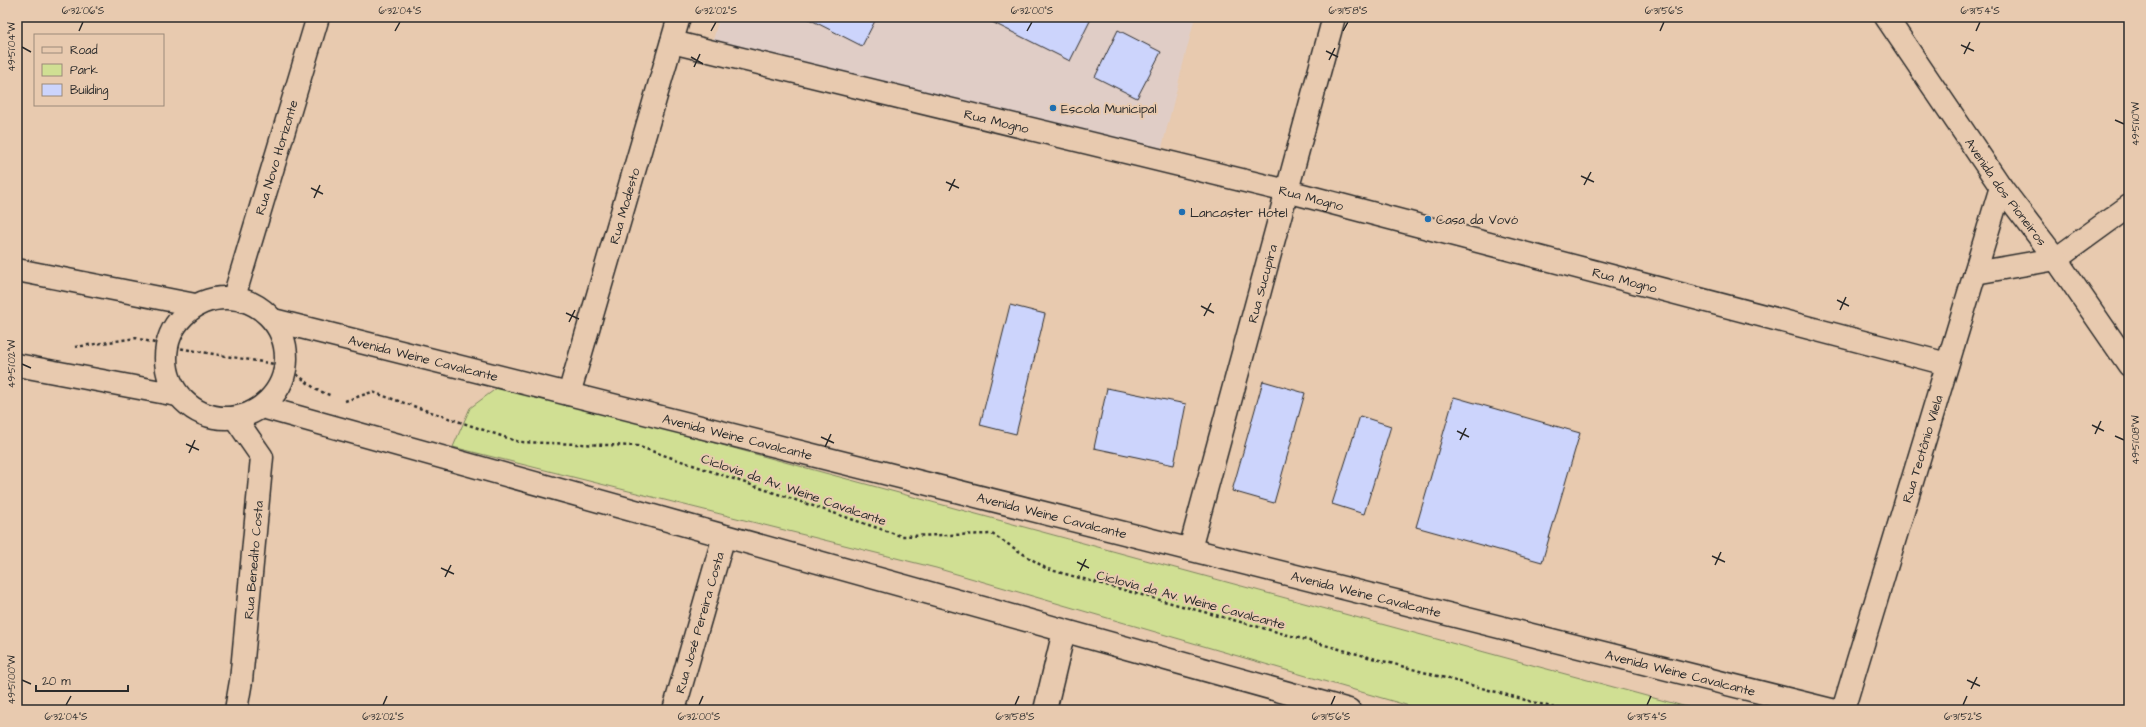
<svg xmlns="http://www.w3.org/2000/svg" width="2146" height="727" font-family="'Architects Daughter',sans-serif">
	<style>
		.built { fill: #e0cdc6 }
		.green { fill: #d0df93; stroke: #7e855f }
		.building { fill: #ccd4fc; stroke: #2b2b2b }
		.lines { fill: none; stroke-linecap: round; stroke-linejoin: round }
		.minor-casing { stroke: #2b2b2b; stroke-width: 25 }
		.major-casing { stroke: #2b2b2b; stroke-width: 25 }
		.path { stroke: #2b2b2b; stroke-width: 2.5; stroke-dasharray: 3 3; stroke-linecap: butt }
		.minor { stroke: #e8caaf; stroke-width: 22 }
		.major { stroke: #e8caaf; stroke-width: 22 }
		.ticks { fill: none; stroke: #2b2b2b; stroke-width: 1.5 }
		.poi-dot { fill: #1f6fb2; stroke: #e8caaf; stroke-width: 1.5 }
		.labels { text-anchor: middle; stroke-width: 4; stroke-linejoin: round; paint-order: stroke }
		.poi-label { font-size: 13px; fill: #2b2b2b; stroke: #e8caaf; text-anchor: start }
		.street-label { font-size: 13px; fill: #2b2b2b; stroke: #e8caaf }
		.neatline { fill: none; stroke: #2b2b2b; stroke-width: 1.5 }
		.ticks-label { font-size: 10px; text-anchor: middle; fill: #2b2b2b }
	</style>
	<rect width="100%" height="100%" fill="#e8caaf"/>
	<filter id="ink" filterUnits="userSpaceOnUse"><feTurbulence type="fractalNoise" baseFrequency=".025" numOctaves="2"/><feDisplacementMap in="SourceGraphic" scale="8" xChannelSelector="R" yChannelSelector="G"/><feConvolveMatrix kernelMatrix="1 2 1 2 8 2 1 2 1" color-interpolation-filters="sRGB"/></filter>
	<g filter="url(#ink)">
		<polygon class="built" points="719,17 1195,17 1156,171 712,45"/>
		<polygon class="green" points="501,385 1698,710 1423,710 936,568 453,447 470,408"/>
		<g class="building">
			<polygon points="805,17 877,17 862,46"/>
			<polygon points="982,17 1088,17 1091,19 1070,61"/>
			<polygon points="1118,30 1161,52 1137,98 1095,77"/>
			<polygon points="1010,305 1045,314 1016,434 980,425"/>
			<polygon points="1263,381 1305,393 1274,503 1232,491"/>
			<polygon points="1107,388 1186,404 1174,465 1094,448"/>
			<polygon points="1454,397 1580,433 1542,562 1416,527"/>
			<polygon points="1360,416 1391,426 1364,514 1332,504"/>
		</g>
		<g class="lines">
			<g class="minor-casing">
				<g id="minor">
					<path id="s1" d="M672,42L1287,191L1947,364"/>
					<polyline points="2056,259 2129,206"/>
					<path id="s2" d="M234,297L318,17"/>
					<path id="s3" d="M569,394L679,17"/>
					<polyline points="235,418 262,457 241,681 236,710"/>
					<path id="s4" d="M1190,549L1334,17"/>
					<path id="s5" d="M674,710L724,536"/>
					<polyline points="1045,710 1064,631"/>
				</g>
			</g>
			<g class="major-casing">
				<g id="major">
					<path id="s6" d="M1886,17L2001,187L2056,259L2129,365"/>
					<polyline points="17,270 195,305"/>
					<polyline points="1975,273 2056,259"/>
					<circle cx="226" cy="358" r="60"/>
					<path id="s7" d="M273,320L1831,710"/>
					<polyline points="17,365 177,395"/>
					<polyline points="262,407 1349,710"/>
					<path id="s8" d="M1843,710L2001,187"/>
				</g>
			</g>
			<g class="path">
				<polyline points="75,347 136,338 166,346 286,366 317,390 332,396"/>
				<polyline points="345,401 372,392 519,442 637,446 901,536 992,534 1047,569 1562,710"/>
			</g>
			<use href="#minor" class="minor"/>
			<use href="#major" class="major"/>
		</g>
	</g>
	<path class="ticks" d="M79,31L83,22M395,31L400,22M711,31L716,22M1027,31L1032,22M1343,31L1348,22M1660,31L1664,22M1976,31L1980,22M1961,45L1974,51M22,47L31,52M1326,51L1338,57M1964,54L1970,42M691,57L703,64M1329,60L1335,48M694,67L700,54M2115,120L2124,124M1581,176L1594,182M946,182L959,188M1584,185L1591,172M311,188L323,194M949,191L955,179M314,198L320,185M1837,300L1849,306M1201,306L1214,313M1840,310L1846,297M566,313L579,319M1204,316L1211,303M569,322L575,310M22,364L31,368M2092,425L2104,431M1457,431L1469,437M2095,434L2101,421M2115,436L2124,440M821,437L834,443M1460,440L1466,428M186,444L199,450M825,447L831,434M189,453L195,440M1712,556L1725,562M1077,562L1089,568M1715,565L1721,552M441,568L454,574M1080,571L1086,559M445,577L451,565M22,680L31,684M1967,680L1980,686M1971,689L1977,677M66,705L71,696M383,705L387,696M699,705L703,696M1015,705L1019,696M1331,705L1335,696M1647,705L1651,696M1963,705L1967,696"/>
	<g class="poi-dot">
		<circle cx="1053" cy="108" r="4"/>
		<circle cx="1182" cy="212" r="4"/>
		<circle cx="1428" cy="219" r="4"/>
	</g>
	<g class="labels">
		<g class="poi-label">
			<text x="1061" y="113">Escola Municipal</text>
			<text x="1190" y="217">Lancaster Hotel</text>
			<text x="1436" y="224">Casa da Vovó</text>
		</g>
		<g class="street-label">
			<text dy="5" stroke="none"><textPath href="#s1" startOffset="334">Rua Mogno</textPath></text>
			<text dy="5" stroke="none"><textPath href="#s2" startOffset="146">Rua Novo Horizonte</textPath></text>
			<text dy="5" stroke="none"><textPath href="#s6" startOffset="212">Avenida dos Pioneiros</textPath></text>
			<text dy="5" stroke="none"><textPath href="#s1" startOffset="658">Rua Mogno</textPath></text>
			<text dy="5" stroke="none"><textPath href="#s3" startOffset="196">Rua Modesto</textPath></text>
			<text dy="5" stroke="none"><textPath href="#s1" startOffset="982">Rua Mogno</textPath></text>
			<text dy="5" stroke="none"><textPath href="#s4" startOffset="275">Rua Sucupira</textPath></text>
			<text dy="5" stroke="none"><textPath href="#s7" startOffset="155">Avenida Weine Cavalcante</textPath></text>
			<text dy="5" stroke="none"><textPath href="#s7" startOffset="479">Avenida Weine Cavalcante</textPath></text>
			<text dy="5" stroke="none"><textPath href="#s8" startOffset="273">Rua Teotônio Vilela</textPath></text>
			<text transform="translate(794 489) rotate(19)" y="5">Ciclovia da Av. Weine Cavalcante</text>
			<text dy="5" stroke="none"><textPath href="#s7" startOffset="803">Avenida Weine Cavalcante</textPath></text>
			<text transform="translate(253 560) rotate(-85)" y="5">Rua Benedito Costa</text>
			<text dy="5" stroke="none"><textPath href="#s7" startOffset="1127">Avenida Weine Cavalcante</textPath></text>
			<text transform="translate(1191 599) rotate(15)" y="5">Ciclovia da Av. Weine Cavalcante</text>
			<text dy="5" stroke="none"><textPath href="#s5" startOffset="91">Rua José Pereira Costa</textPath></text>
			<text dy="5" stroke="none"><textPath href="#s7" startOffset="1451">Avenida Weine Cavalcante</textPath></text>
		</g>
	</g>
	<rect width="2146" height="727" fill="none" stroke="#e8caaf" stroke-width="44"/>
	<rect x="34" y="34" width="130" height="72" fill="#e8caaf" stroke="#9c8a7a"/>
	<rect x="42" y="47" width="20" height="6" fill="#e8caaf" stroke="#9c8a7a"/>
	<text x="70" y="54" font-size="12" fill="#2b2b2b">Road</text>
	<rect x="42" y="64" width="20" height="12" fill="#d0df93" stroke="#9c8a7a"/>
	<text x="70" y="74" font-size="12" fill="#2b2b2b">Park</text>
	<rect x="42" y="84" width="20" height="12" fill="#ccd4fc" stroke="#9c8a7a"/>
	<text x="70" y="94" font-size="12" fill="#2b2b2b">Building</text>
	<path d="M36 685v6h92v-6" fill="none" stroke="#2b2b2b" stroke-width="2"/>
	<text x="42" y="685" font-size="12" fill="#2b2b2b" stroke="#e8caaf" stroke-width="3" paint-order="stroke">20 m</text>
	<rect x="22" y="22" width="2102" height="683" class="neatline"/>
	<g class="ticks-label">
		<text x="83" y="14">6°32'06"S</text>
		<text x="400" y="14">6°32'04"S</text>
		<text x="716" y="14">6°32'02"S</text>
		<text x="1032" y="14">6°32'00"S</text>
		<text x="1348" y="14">6°31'58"S</text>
		<text x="1664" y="14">6°31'56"S</text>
		<text x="1980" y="14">6°31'54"S</text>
		<text transform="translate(11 47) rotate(-90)" y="4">49°51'04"W</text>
		<text transform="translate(2135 124) rotate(-90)" y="4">49°51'10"W</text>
		<text transform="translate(11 364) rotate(-90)" y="4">49°51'02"W</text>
		<text transform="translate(2135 440) rotate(-90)" y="4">49°51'08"W</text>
		<text transform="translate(11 680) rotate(-90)" y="4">49°51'00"W</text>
		<text x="66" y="720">6°32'04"S</text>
		<text x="383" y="720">6°32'02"S</text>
		<text x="699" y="720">6°32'00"S</text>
		<text x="1015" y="720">6°31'58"S</text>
		<text x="1331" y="720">6°31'56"S</text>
		<text x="1647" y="720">6°31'54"S</text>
		<text x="1963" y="720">6°31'52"S</text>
	</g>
</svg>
